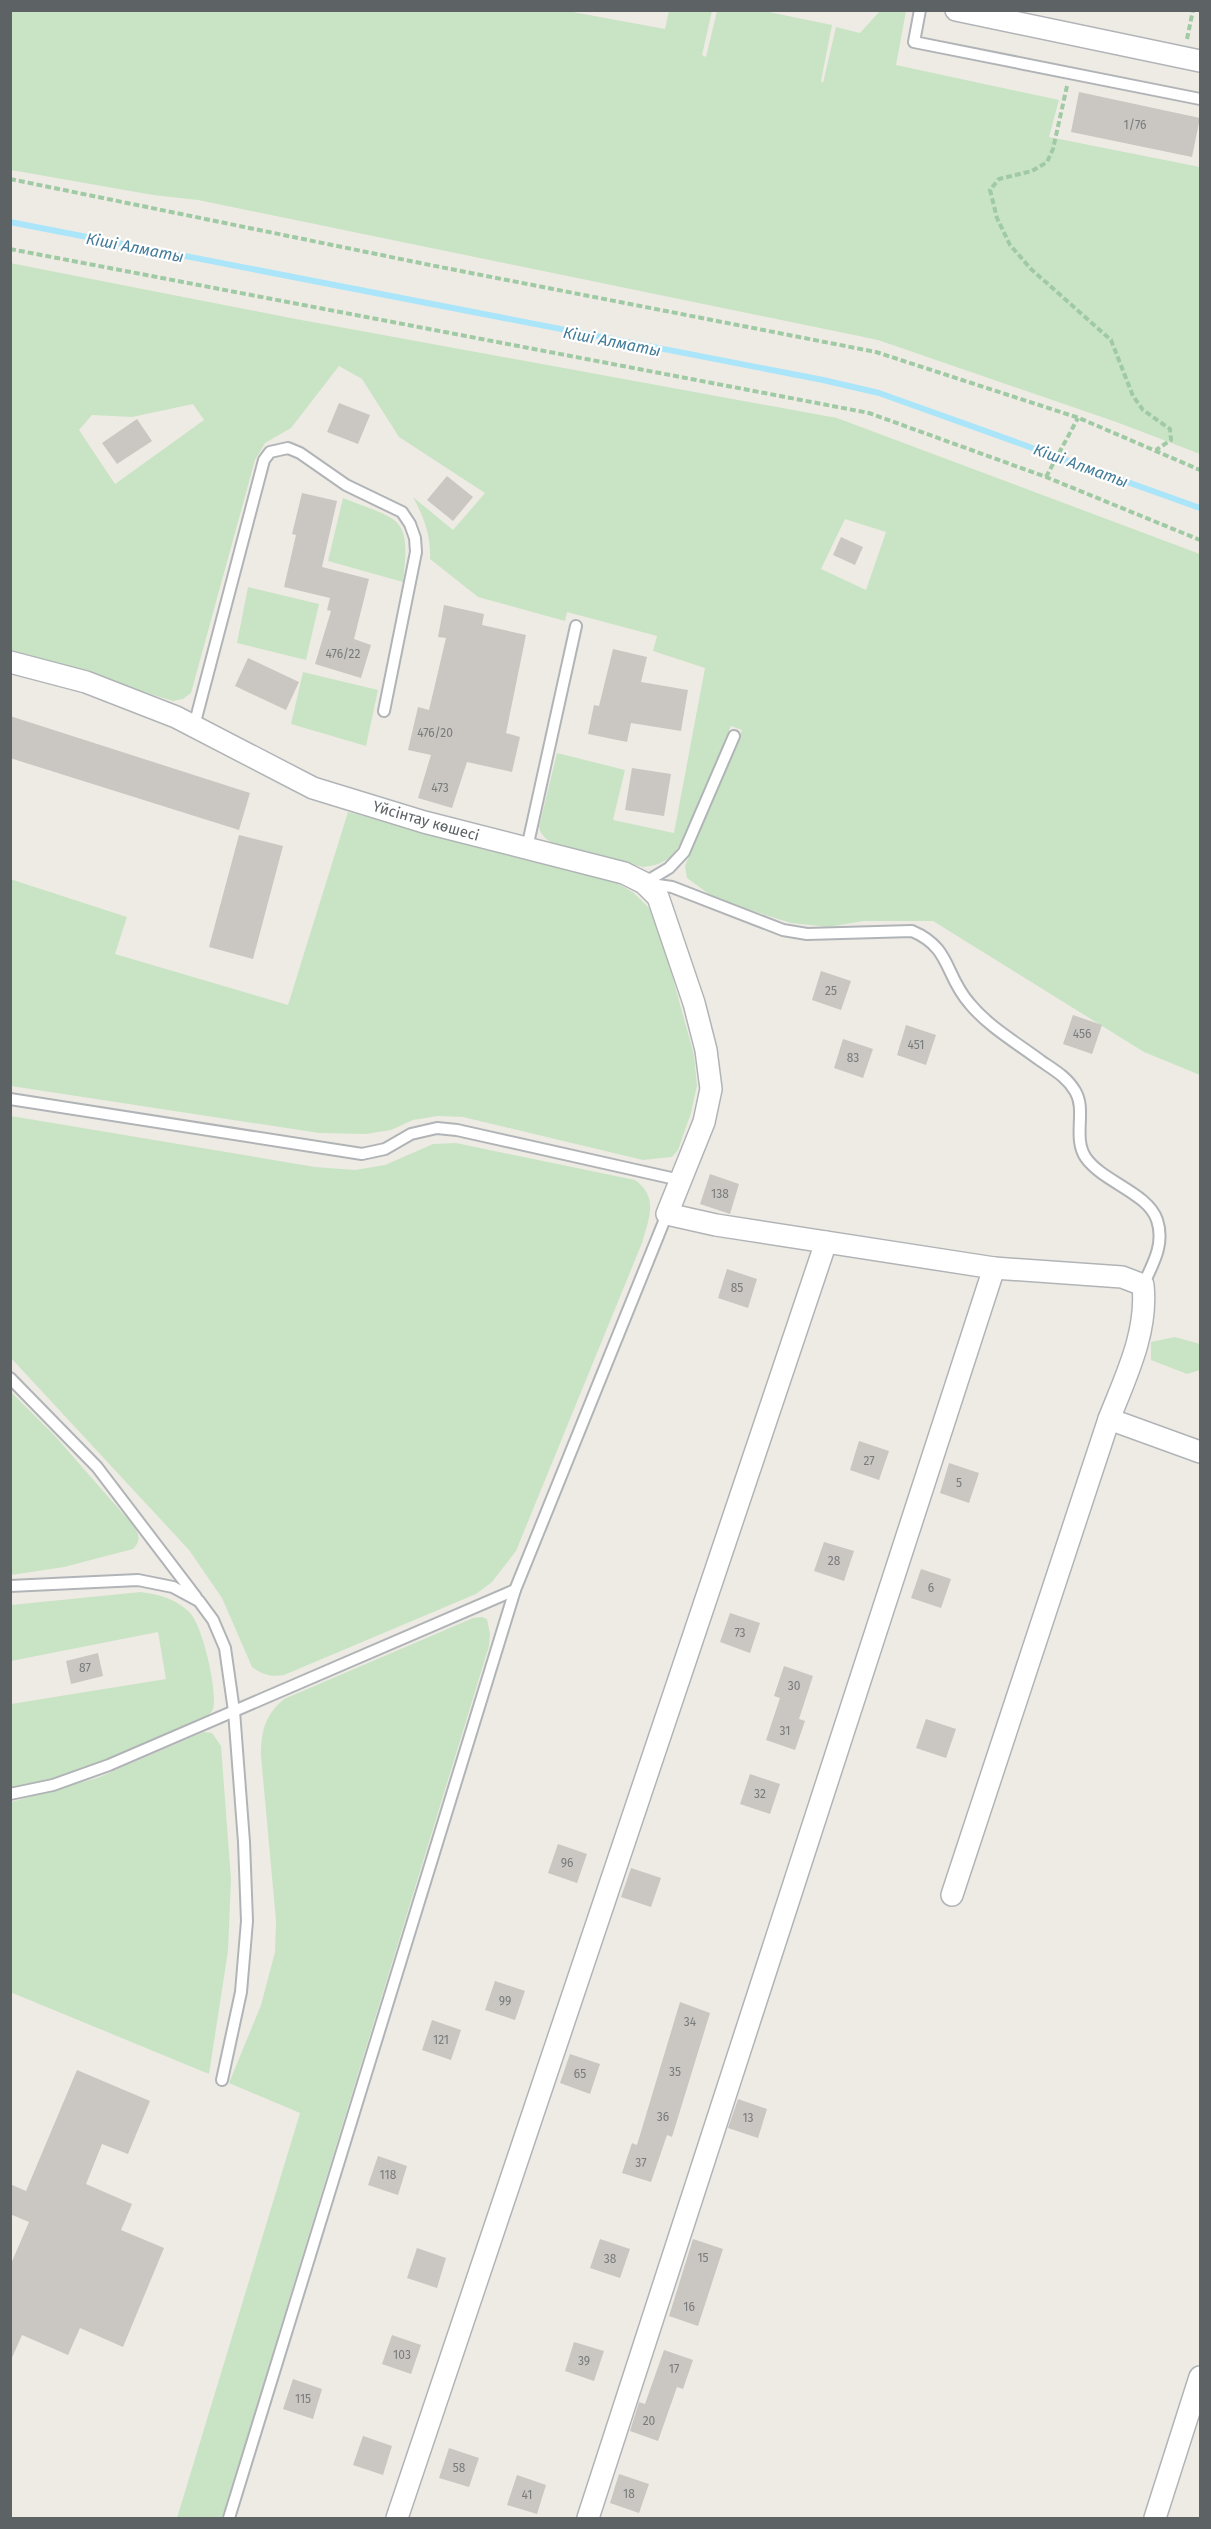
<svg xmlns="http://www.w3.org/2000/svg" width="1211" height="2529" font-family="'Fira Sans',sans-serif">
	<style>
		.green { fill: #c9e4c4; fill-rule: evenodd }
		.lines { fill: none; stroke-linecap: round; stroke-linejoin: round }
		.stream { stroke: #abe5f9; stroke-width: 6 }
		.building { fill: #cac6c2 }
		.service-casing { stroke: #b1b4b7; stroke-width: 14 }
		.minor-casing { stroke: #b1b4b7; stroke-width: 24 }
		.path { stroke: #a0caa4; stroke-width: 4; stroke-dasharray: 6 3; stroke-linecap: butt }
		.service { stroke: #fff; stroke-width: 10 }
		.minor { stroke: #fff; stroke-width: 21 }
		.labels { text-anchor: middle; stroke-width: 4.5; stroke-linejoin: round; paint-order: stroke }
		.number-label { font-size: 12px; fill: #787b7c }
		.street-label { font-size: 15px; fill: #5d6265; stroke: #fff }
		.water-label { font-size: 16px; font-style: italic; fill: #427c99; stroke: #fff }
	</style>
	<rect width="100%" height="100%" fill="#eeebe5"/>
	<g class="green">
		<polygon points="562,10 665,29 669,11 712,11 702,55 706,57 717,11 764,11 832,25 821,81 823,83 836,27 860,33 880,11 906,11 896,65 1059,100 1049,137 1200,167 1200,454 1119,423 878,340 198,200 153,195 11,170 11,11"/>
		<path d="M10,263L296,319L837,418L1200,554V1075L1144,1052L933,921H863L829,927L791,923L717,900L687,878L685,866L742,730L731,726C719,754 689,843 669,858C661,864 653,866 643,867L558,846C549,841 541,837 539,827L557,753L625,770L613,820L674,833L705,668L653,651L657,636L567,612L565,621L478,597L430,559C431,535 424,518 413,497L453,530L485,493L399,437L362,379L339,366L291,428L265,443L255,460L191,693L183,699L173,701L11,651ZM193,404L204,420L115,484L79,430L92,415L132,417ZM845,519L886,532L866,590L821,569Z"/>
		<path d="M343,498C401,521 411,515 403,582L328,561Z"/>
		<polygon points="248,587 319,604 306,660 237,643"/>
		<polygon points="303,672 378,690 366,746 291,724"/>
		<polygon points="348,812 617,883 634,893 649,908 659,928 694,1055 697,1085 691,1113 678,1150 672,1157 643,1160 463,1117 438,1116 413,1120 391,1130 366,1134 319,1133 11,1086 10,879 127,917 115,954 288,1005"/>
		<path d="M11,1116L315,1167L355,1170L385,1165L433,1144L456,1143L635,1180C659,1197 649,1218 642,1243L516,1551L492,1582L476,1594L284,1675C271,1677 263,1675 252,1667L222,1598L189,1550L11,1358Z"/>
		<polygon points="1175,1337 1200,1344 1200,1370 1187,1374 1151,1360 1151,1342"/>
		<path d="M10,1391L55,1436L132,1524C139,1534 142,1540 133,1549L64,1567L11,1575Z"/>
		<path d="M141,1592C161,1595 177,1599 191,1614C203,1628 218,1692 213,1709C211,1714 207,1716 203,1719C141,1744 77,1776 11,1789V1704L166,1679L158,1632L11,1661V1605Z"/>
		<path d="M482,1617L487,1619L490,1634L489,1646L222,2518H177L300,2113L229,2083L261,2005L275,1952L276,1921L261,1756C261,1731 265,1715 284,1699L473,1618Z"/>
		<polygon points="204,1732 212,1733 221,1746 231,1879 228,1951 209,2074 10,1992 11,1802 97,1778"/>
	</g>
	<g class="lines">
		<polyline class="stream" points="10,222 823,380 879,393 1200,508"/>
	</g>
	<g class="building">
		<polygon points="1079,92 1200,118 1192,157 1071,132"/>
		<polygon points="339,403 370,415 358,444 327,432"/>
		<polygon points="137,419 152,441 117,464 102,443"/>
		<polygon points="447,476 473,497 453,521 427,500"/>
		<polygon points="302,493 337,501 322,567 369,579 354,639 371,645 361,678 315,664 331,611 327,610 330,598 284,587 296,535 292,534"/>
		<polygon points="841,537 863,547 855,565 833,555"/>
		<polygon points="444,605 484,614 482,625 526,635 506,733 520,737 512,772 467,762 452,808 418,798 431,755 408,750 418,707 429,710 446,638 438,637"/>
		<polygon points="613,649 647,657 641,682 688,690 681,731 631,723 627,742 588,734 594,705 599,706"/>
		<polygon points="248,658 299,682 286,710 235,686"/>
		<polygon points="10,716 250,793 239,830 10,758"/>
		<polygon points="632,768 671,774 664,816 625,810"/>
		<polygon points="239,835 283,846 253,959 209,947"/>
		<polygon points="821,971 851,981 841,1010 812,1000"/>
		<polygon points="1073,1015 1102,1025 1092,1054 1063,1044"/>
		<polygon points="906,1025 936,1035 926,1065 897,1055"/>
		<polygon points="843,1039 873,1049 863,1078 834,1068"/>
		<polygon points="710,1174 739,1184 730,1214 700,1204"/>
		<polygon points="727,1269 757,1279 748,1308 718,1298"/>
		<polygon points="859,1441 889,1451 879,1480 850,1470"/>
		<polygon points="949,1463 979,1473 969,1503 940,1493"/>
		<polygon points="824,1542 854,1551 844,1581 814,1571"/>
		<polygon points="921,1569 951,1579 941,1608 911,1598"/>
		<polygon points="730,1613 760,1623 750,1653 720,1642"/>
		<polygon points="98,1653 103,1676 71,1684 66,1661"/>
		<polygon points="784,1666 813,1676 799,1719 805,1721 795,1750 766,1740 780,1698 774,1696"/>
		<polygon points="926,1719 956,1729 946,1758 916,1748"/>
		<polygon points="750,1774 780,1784 770,1814 740,1804"/>
		<polygon points="558,1844 587,1854 577,1883 548,1873"/>
		<polygon points="631,1868 661,1878 651,1907 621,1897"/>
		<polygon points="495,1981 525,1991 515,2020 485,2010"/>
		<polygon points="680,2002 710,2013 672,2137 667,2135 651,2182 622,2173 632,2143 637,2145"/>
		<polygon points="432,2020 461,2030 451,2060 422,2050"/>
		<polygon points="570,2054 600,2064 590,2094 560,2083"/>
		<polygon points="77,2070 150,2101 128,2154 102,2144 86,2184 132,2204 121,2230 164,2248 123,2347 80,2328 68,2355 22,2335 10,2362 10,2266 29,2222 10,2214 10,2184 26,2191"/>
		<polygon points="738,2099 767,2109 758,2138 728,2128"/>
		<polygon points="378,2156 407,2166 398,2195 368,2185"/>
		<polygon points="600,2239 630,2249 620,2278 590,2268"/>
		<polygon points="693,2239 723,2249 698,2326 669,2316"/>
		<polygon points="417,2248 446,2258 437,2288 407,2278"/>
		<polygon points="392,2335 421,2345 411,2374 382,2364"/>
		<polygon points="574,2342 604,2351 594,2381 565,2371"/>
		<polygon points="664,2350 693,2360 683,2389 677,2387 658,2441 630,2431 639,2402 645,2404"/>
		<polygon points="293,2379 322,2389 313,2419 283,2409"/>
		<polygon points="363,2436 392,2446 383,2475 353,2465"/>
		<polygon points="449,2448 479,2458 469,2487 439,2478"/>
		<polygon points="619,2474 649,2484 639,2513 610,2503"/>
		<polygon points="517,2475 546,2485 537,2514 507,2505"/>
	</g>
	<g class="lines">
		<g class="service-casing">
			<g id="service">
				<polyline points="920,10 914,42 1200,99"/>
				<polyline points="194,726 264,460 270,452 288,448 300,453 346,485 402,512 410,524 415,538 416,552 384,711"/>
				<path d="M734,736L684,852L669,868L644,883L672,887L783,930L807,934L912,931C952,948 944,975 970,1004C989,1027 1017,1043 1041,1061C1054,1070 1067,1077 1075,1091C1087,1110 1072,1138 1086,1158C1103,1182 1148,1193 1157,1220C1165,1244 1153,1264 1143,1285"/>
				<polyline points="527,848 576,626"/>
				<polyline points="10,1099 362,1154 385,1149 411,1134 437,1128 457,1130 680,1180"/>
				<polyline points="10,1378 97,1467 196,1597"/>
				<polyline points="10,1586 138,1580 173,1587 199,1601 213,1620 225,1648 234,1711 244,1842 247,1921 241,1992 222,2080"/>
				<polyline points="10,1794 53,1785 109,1765 515,1590"/>
				<polyline points="229,2518 515,1590 667,1214"/>
			</g>
		</g>
		<g class="minor-casing">
			<g id="minor">
				<polyline points="956,10 1200,61"/>
				<polyline points="10,662 86,682 176,717 313,788 424,822 624,873 644,883 658,897 694,1003 706,1050 711,1089 704,1122 667,1214 716,1225 994,1268 588,2518"/>
				<path d="M994,1268L1122,1277L1143,1285C1148,1332 1126,1376 1109,1419L1200,1452"/>
				<polyline points="952,1895 1109,1419"/>
				<polyline points="397,2518 826,1242"/>
				<polyline points="1155,2518 1200,2377"/>
			</g>
		</g>
		<g class="path">
			<polyline points="1187,39 1193,10"/>
			<polyline points="1067,86 1053,149 1047,162 1032,171 999,179 990,190 997,218 1010,245 1031,269 1111,340 1133,396 1143,410 1170,429 1171,440 1156,450"/>
			<polyline points="10,179 430,265 876,352 1079,418 1200,470"/>
			<polyline points="10,249 869,413 1046,477 1200,540"/>
			<polyline points="1046,477 1078,418"/>
		</g>
		<use href="#service" class="service"/>
		<use href="#minor" class="minor"/>
	</g>
	<g class="labels">
		<g class="number-label">
			<text x="1135" y="129">1/76</text>
			<text x="343" y="658">476/22</text>
			<text x="435" y="737">476/20</text>
			<text x="440" y="792">473</text>
			<text x="831" y="995">25</text>
			<text x="1082" y="1038">456</text>
			<text x="916" y="1049">451</text>
			<text x="853" y="1062">83</text>
			<text x="720" y="1198">138</text>
			<text x="737" y="1292">85</text>
			<text x="869" y="1465">27</text>
			<text x="959" y="1487">5</text>
			<text x="834" y="1565">28</text>
			<text x="931" y="1592">6</text>
			<text x="740" y="1637">73</text>
			<text x="85" y="1672">87</text>
			<text x="794" y="1690">30</text>
			<text x="785" y="1735">31</text>
			<text x="760" y="1798">32</text>
			<text x="567" y="1867">96</text>
			<text x="505" y="2005">99</text>
			<text x="690" y="2026">34</text>
			<text x="441" y="2044">121</text>
			<text x="675" y="2076">35</text>
			<text x="580" y="2078">65</text>
			<text x="663" y="2121">36</text>
			<text x="748" y="2122">13</text>
			<text x="641" y="2167">37</text>
			<text x="388" y="2179">118</text>
			<text x="703" y="2262">15</text>
			<text x="610" y="2263">38</text>
			<text x="689" y="2311">16</text>
			<text x="402" y="2359">103</text>
			<text x="584" y="2365">39</text>
			<text x="674" y="2373">17</text>
			<text x="303" y="2403">115</text>
			<text x="649" y="2425">20</text>
			<text x="459" y="2472">58</text>
			<text x="629" y="2498">18</text>
			<text x="527" y="2499">41</text>
		</g>
		<g class="street-label">
			<text transform="translate(426 821) rotate(16)" y="5">Үйсінтау көшесі</text>
		</g>
		<g class="water-label">
			<text transform="translate(135 247) rotate(11)" y="6">Кіші Алматы</text>
			<text transform="translate(612 341) rotate(11)" y="6">Кіші Алматы</text>
			<text transform="translate(1081 465) rotate(20)" y="6">Кіші Алматы</text>
		</g>
	</g>
	<rect width="1211" height="2529" fill="none" stroke="#5d6265" stroke-width="24"/>
</svg>
